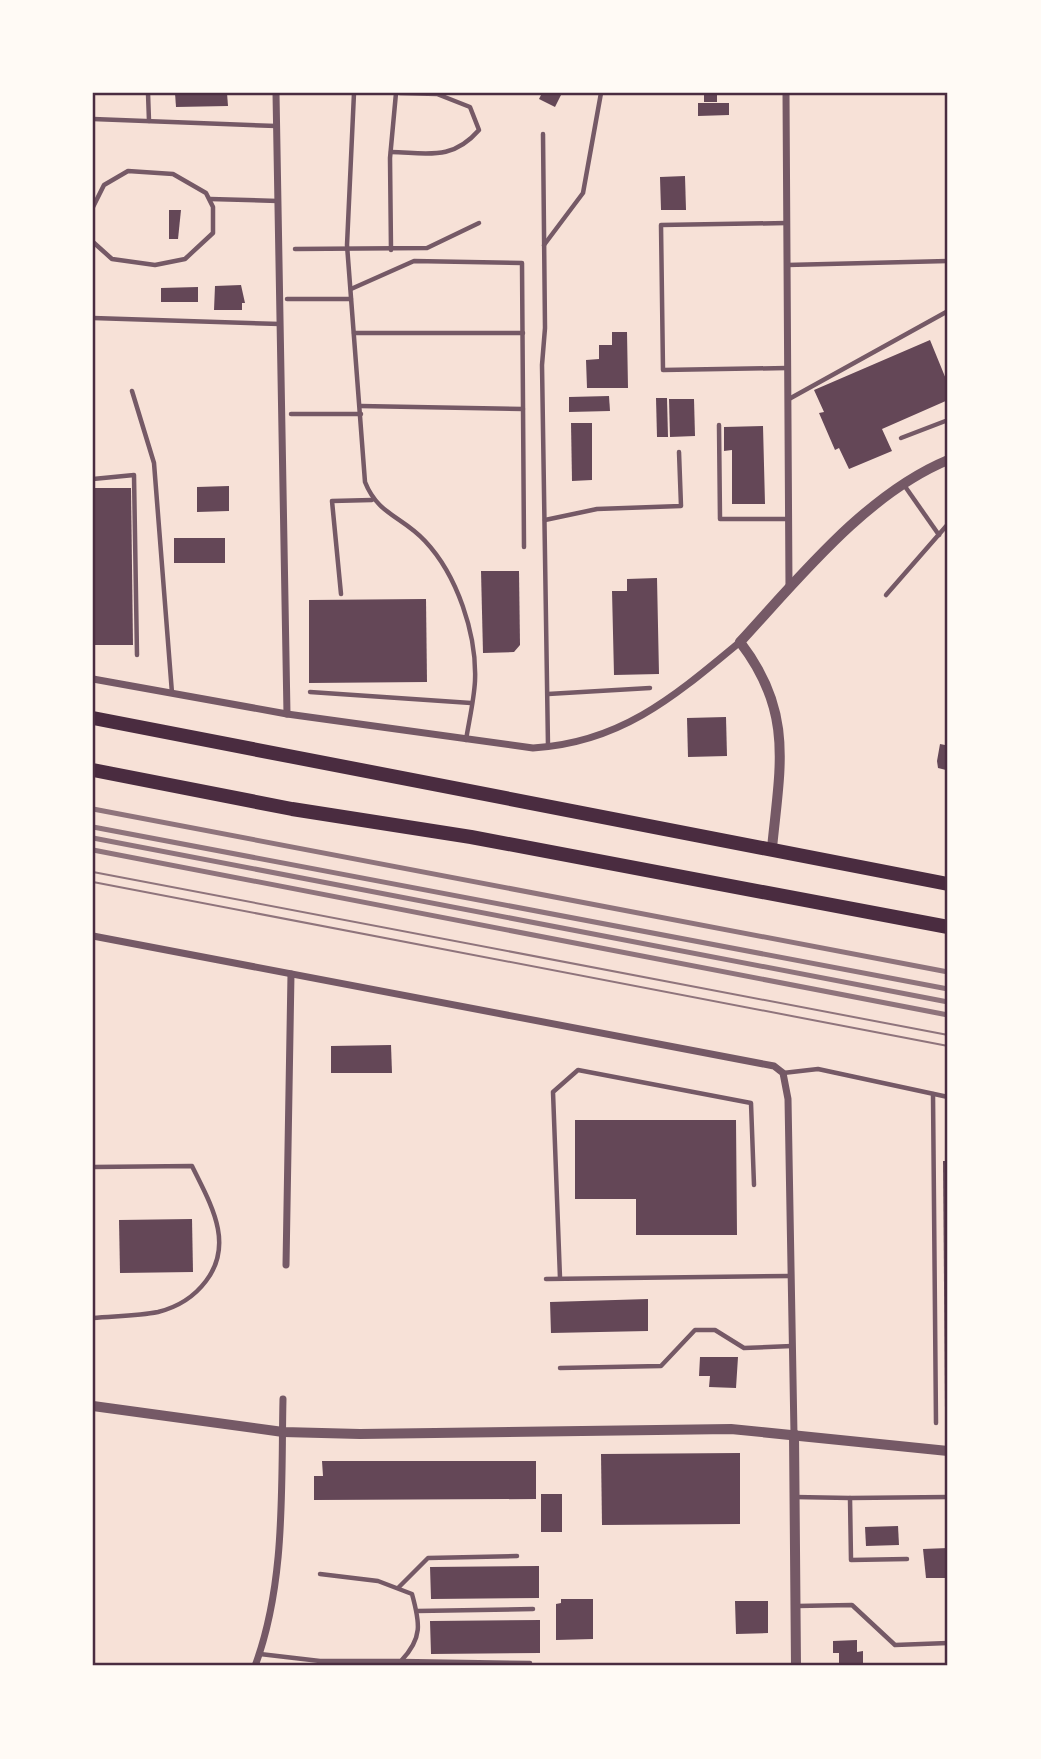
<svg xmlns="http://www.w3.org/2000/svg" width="1041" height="1759" font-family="'DM Sans',sans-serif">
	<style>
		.building { fill: #644757 }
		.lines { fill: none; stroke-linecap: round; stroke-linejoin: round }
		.service { stroke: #755966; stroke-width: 4.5 }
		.minor { stroke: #755966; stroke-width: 7 }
		.tertiary { stroke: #755966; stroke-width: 10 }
		.trunk { stroke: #4a2c40; stroke-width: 14 }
		.tram { stroke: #8f747c; stroke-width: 2 }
		.rail { stroke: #8f747c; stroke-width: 5 }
		.neatline { fill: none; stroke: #4a2c40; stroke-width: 2.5 }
	</style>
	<rect width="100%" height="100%" fill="#f7e1d7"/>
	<g class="building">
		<polygon points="175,93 227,93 228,106 176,107"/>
		<polygon points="542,93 562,93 555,107 539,99"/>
		<rect x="704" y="93" width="13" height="9"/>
		<polygon points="698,103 729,103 729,115 698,116"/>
		<polygon points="685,176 686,210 661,210 660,177"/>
		<polygon points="169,210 181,210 178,239 169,239"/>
		<polygon points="241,285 245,303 242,303 242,310 214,310 215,286"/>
		<polygon points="198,287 198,302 161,302 161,288"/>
		<polygon points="612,332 627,332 628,388 587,388 586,360 599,359 599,345 612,345"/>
		<polygon points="930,340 948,384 948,400 882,429 892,451 849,469 839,448 835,450 819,413 824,412 814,390"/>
		<polygon points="609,396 610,411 569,412 569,397"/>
		<polygon points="656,398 667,398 668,437 657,437"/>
		<polygon points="669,399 694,399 695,436 670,437"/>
		<polygon points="571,423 592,423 592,480 572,481"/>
		<polygon points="763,426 765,504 732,504 732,450 724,451 724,427"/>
		<polygon points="229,486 229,511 197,512 197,487"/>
		<polygon points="93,488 131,488 133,645 93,645"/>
		<rect x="174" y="538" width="51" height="25"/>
		<polygon points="481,571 519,571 520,645 514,652 483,653"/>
		<polygon points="657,578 659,674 614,675 612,591 627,591 627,579"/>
		<polygon points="426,599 427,682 309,683 309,600"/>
		<polygon points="726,717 727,756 688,757 687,718"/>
		<polygon points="948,736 948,769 946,770 938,768 937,761 940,744 945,745"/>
		<polygon points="391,1045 392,1073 331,1073 331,1046"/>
		<polygon points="575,1120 736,1120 737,1235 636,1235 636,1199 575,1199"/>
		<polygon points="943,1161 948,1161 948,1409 945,1409"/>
		<polygon points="192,1219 193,1272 120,1273 119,1220"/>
		<polygon points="648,1299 648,1331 551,1333 550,1302"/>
		<polygon points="700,1357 738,1357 736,1388 709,1387 710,1376 699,1376"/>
		<polygon points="740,1453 740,1524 602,1525 601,1454"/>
		<polygon points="322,1461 536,1461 536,1499 314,1500 314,1476 323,1476"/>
		<rect x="541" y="1494" width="21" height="38"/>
		<polygon points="898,1526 899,1545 866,1546 865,1527"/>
		<polygon points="948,1548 946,1578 926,1578 923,1549"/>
		<polygon points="539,1566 539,1598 431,1599 430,1567"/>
		<polygon points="561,1599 593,1599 593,1639 556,1640 556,1604 561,1603"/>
		<polygon points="735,1601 768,1601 768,1633 736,1634"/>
		<polygon points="540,1620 540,1653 431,1654 430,1621"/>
		<polygon points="857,1640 857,1652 863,1651 863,1663 839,1664 839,1653 833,1653 833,1641"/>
	</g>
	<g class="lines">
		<g class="service">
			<polyline points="148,93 149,121"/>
			<path d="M354,93L347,245L365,482C378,515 402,516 425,541C457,575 477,634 475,681C474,700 469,721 466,740"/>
			<polyline points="93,119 276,126"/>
			<polyline points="543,134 545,328 542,365 548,746"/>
			<path d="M391,152C428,153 452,161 479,130L470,107L437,94L400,93"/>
			<polyline points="210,199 278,201"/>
			<polyline points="93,207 104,185 128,171 173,174 206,193 213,207 213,233 185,259 155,265 112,259 93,242"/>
			<polyline points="787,223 661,225 663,370 787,368"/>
			<polyline points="544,245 583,193 601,93"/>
			<polyline points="295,249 427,248 479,223"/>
			<polyline points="391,250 390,158 396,93"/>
			<polyline points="787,265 948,261"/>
			<polyline points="351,289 414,261 522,263 524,547"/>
			<polyline points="287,299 351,299"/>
			<polyline points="93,318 280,324"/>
			<polyline points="354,333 523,333"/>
			<polyline points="132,391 154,463 172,693"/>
			<polyline points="789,399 948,311"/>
			<polyline points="360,406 523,409"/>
			<polyline points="291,414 361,414"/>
			<polyline points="719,425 720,519 788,519"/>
			<polyline points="901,438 948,420"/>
			<polyline points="93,479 134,475 137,655"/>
			<polyline points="904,485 939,535"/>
			<polyline points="545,520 597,509 681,506 679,452"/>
			<polyline points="341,594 332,501 372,500"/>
			<polyline points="886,595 948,524"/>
			<polyline points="310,692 471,703"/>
			<polyline points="548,694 650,688"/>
			<polyline points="783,1073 818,1069 948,1097"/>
			<polyline points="933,1094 936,1423"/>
			<path d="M93,1167L192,1166C210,1203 235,1243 206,1281C194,1297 178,1307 158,1312C137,1316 114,1316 93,1318"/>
			<polyline points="560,1278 553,1092 578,1070 751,1103 754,1185"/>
			<polyline points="546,1279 790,1276"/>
			<polyline points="560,1368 661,1366 695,1330 715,1330 744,1348 792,1346"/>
			<polyline points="795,1497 850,1498"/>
			<polyline points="907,1559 851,1560 850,1498 948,1497"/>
			<polyline points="399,1587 428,1558 517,1556"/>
			<polyline points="797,1606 852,1605 895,1645 948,1643"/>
			<polyline points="417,1611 533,1609"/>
			<path d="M260,1654L320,1661H401C423,1638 420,1623 412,1594L378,1581L320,1574"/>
			<polyline points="401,1661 530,1663"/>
		</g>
		<g class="minor">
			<polyline points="276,93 287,714"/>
			<polyline points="786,93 789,588"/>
			<path d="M93,679L287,714L533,748C621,743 675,696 740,642"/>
			<polyline points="93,936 774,1066 783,1073 788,1099 794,1434"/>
			<polyline points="286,1265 291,974"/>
			<path d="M255,1666C286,1583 281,1487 283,1399"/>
		</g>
		<g class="tertiary">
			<path d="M772,848C780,766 794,712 740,642C799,578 866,494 948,460"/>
			<polyline points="93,1406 283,1432 360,1434 731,1429 948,1451"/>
			<polyline points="794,1434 796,1666"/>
		</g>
		<g class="trunk">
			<polyline points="93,718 948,884"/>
			<polyline points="93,770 292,809 471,837 948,927"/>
		</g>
		<g class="tram">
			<polyline points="93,872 948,1035"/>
			<polyline points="93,882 948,1046"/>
		</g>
		<g class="rail">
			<polyline points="93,809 948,972"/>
			<polyline points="93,827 948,989"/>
			<polyline points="93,838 948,1002"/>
			<polyline points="93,850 948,1015"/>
		</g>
	</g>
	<rect width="1041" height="1759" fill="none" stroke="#fffaf5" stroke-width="189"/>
	<rect x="94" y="94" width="852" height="1570" class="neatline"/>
</svg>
